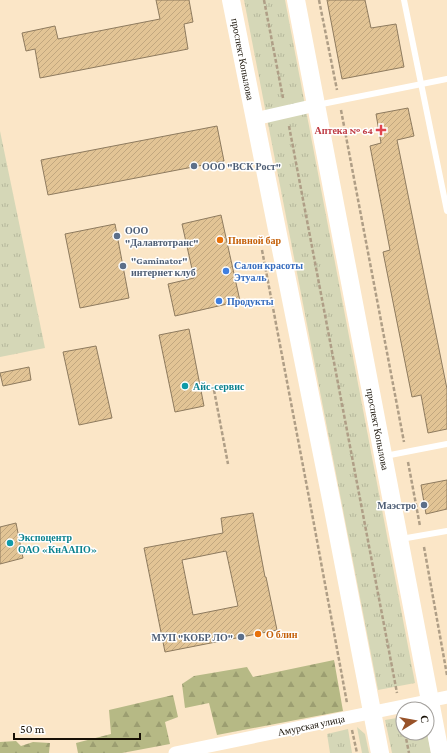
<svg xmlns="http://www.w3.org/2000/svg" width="447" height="753" font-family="'Crimson Pro',serif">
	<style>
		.grass { fill: #d5d7b7 }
		.forest { fill: url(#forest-firs) }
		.park { fill: url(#park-tufts) }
		.building { fill: url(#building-hatch); stroke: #8e7b5f; fill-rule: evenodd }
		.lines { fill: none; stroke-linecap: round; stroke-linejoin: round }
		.path { stroke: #af9e86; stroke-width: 2.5; stroke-dasharray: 4 2; stroke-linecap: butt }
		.lane { stroke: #fff; stroke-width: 6 }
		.street { stroke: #fff; stroke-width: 13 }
		.secondary { stroke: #fff; stroke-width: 18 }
		.health-dot { fill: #e0444e; stroke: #fff; stroke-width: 1.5 }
		.service-dot { fill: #5c6f8a; stroke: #fff; stroke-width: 1.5 }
		.food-dot { fill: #e8710a; stroke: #fff; stroke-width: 1.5 }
		.shop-dot { fill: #3f7fe0; stroke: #fff; stroke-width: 1.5 }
		.culture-dot { fill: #0f9aa8; stroke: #fff; stroke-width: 1.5 }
		.labels { text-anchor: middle; stroke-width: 3; stroke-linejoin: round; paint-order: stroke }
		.street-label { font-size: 10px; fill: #171005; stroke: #fff }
		.health-label { font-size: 10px; font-weight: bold; fill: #be3a42; stroke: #fff; text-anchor: end }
		.service-label { font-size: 10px; font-weight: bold; fill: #4e5e75; stroke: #fff; text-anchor: start }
		.food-label { font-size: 10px; font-weight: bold; fill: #c56008; stroke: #fff; text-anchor: start }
		.shop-label { font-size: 10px; font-weight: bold; fill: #366cbe; stroke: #fff; text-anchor: start }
		.culture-label { font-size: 10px; font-weight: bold; fill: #0d838f; stroke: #fff; text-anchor: start }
	</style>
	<defs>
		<pattern id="forest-firs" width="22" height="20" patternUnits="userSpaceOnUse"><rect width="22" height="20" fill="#b6b985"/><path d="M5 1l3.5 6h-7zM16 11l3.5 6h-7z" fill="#9c9e71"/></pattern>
		<pattern id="park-tufts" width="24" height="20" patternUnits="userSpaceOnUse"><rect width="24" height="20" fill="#d5d7b7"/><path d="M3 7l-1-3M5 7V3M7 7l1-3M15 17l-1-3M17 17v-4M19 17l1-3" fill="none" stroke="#b6b89c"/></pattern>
		<pattern id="building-hatch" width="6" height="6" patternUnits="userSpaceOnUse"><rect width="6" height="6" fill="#e2c495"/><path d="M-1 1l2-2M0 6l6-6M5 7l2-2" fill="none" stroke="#c1a77f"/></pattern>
	</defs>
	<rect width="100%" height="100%" fill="#fbe6c7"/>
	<polygon class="grass" points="357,727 365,734 369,753 362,753"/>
	<g class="forest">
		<polygon points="334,660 343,711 217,735 209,703 185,708 182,684 194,676 247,667 253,677"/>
		<polygon points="173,695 178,717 165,722 170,744 122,753 78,753 76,743 111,734 109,710"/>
		<polygon points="16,741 21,746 33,742 50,743 49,753 0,753 0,742"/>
	</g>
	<g class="park">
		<polygon points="244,0 285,0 415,683 378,690"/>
		<polygon points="0,131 45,348 0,357"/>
		<polygon points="403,717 403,733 427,732 431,753 392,753 385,720"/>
		<polygon points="348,729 352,753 330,753 327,734"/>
	</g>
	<g class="building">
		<polygon points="156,0 189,0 193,22 184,24 188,49 40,78 35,49 26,51 22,33 55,26 58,39 160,19"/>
		<polygon points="327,0 365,0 371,28 396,24 404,67 342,79"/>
		<polygon points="408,108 414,136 397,140 447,389 447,429 428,433 421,395 412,397 383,252 390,250 370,146 381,143 376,114"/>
		<polygon points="217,126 224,161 48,195 41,160"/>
		<polygon points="221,215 240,301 175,316 168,284 194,278 182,224"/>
		<polygon points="115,224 129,298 80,308 65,234"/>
		<polygon points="189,329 204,406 175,412 159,335"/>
		<polygon points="96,346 112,418 79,425 63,352"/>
		<polygon points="29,367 31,380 3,386 0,373"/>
		<polygon points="447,480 447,509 426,514 421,485"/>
		<path d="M253,513L265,577H266L277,630L165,652L144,548L223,533L221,518ZM226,551L238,606L193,615L182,560Z"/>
		<polygon points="16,523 23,558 0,564 0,527"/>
	</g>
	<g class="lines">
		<g class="path">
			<polyline points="264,0 283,98"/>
			<polyline points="319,0 337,90"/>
			<polyline points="341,110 404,442"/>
			<polyline points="289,126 397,693"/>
			<polyline points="262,250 311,508 347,703"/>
			<polyline points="214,390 228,464"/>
			<polyline points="408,462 420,526"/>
			<polyline points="424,547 447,675"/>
			<polyline points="352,730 357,753"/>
			<polyline points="405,733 409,753"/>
		</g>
		<g class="lane">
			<polyline points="404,0 447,211"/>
			<polyline points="317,105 447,79"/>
			<polyline points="385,456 447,444"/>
			<polyline points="401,539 447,531"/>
		</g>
		<g class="street">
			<polyline points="255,119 316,105"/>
			<polyline points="175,753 447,697"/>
		</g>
		<g class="secondary">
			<polyline points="231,0 332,504 380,753"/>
			<polyline points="296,0 440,753"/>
		</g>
	</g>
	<path class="health-dot" d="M379 124h4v4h4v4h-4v4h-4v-4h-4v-4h4z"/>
	<g class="service-dot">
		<circle cx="194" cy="166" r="4"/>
		<circle cx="117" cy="236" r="4"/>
		<circle cx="123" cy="266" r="4"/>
		<circle cx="424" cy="505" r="4"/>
		<circle cx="241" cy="637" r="4"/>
	</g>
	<g class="food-dot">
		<circle cx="220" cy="240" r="4"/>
		<circle cx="258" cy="634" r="4"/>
	</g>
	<g class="shop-dot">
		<circle cx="226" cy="271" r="4"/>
		<circle cx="219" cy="301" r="4"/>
	</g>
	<g class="culture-dot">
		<circle cx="185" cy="386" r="4"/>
		<circle cx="10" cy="543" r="4"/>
	</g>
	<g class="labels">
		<g class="street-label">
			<text transform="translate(243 59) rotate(79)" y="4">проспект Копылова</text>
			<text transform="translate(378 429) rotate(79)" y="4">проспект Копылова</text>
			<text transform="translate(311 725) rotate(-12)" y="4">Амурская улица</text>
		</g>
		<g class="health-label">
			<text x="373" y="134">Аптека № 64</text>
		</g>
		<g class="service-label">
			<text x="202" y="170">ООО "ВСК Рост"</text>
			<text x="125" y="234">ООО<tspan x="125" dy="12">"Далавтотранс"</tspan></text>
			<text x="131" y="264">"Gaminator"<tspan x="131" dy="12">интернет клуб</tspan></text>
			<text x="416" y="509" text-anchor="end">Маэстро</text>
			<text x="233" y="641" text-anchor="end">МУП "КОБР ЛО"</text>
		</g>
		<g class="food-label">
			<text x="228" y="244">Пивной бар</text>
			<text x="266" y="638">О блин</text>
		</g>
		<g class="shop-label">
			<text x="234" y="269">Салон красоты<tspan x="234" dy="12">Этуаль</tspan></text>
			<text x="227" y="305">Продукты</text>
		</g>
		<g class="culture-label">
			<text x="193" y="390">Айс-сервис</text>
			<text x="18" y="541">Экспоцентр<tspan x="18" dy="12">ОАО «КнААПО»</tspan></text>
		</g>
	</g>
	<g transform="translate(415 721) rotate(79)"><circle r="19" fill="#ffffff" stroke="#a29f9b"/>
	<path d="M0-3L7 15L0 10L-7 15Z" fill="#985229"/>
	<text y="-6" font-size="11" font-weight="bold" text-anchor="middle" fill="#171005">С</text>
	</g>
	<path d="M14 733v6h126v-6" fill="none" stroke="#171005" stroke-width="2"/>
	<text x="20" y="733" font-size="12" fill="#171005" stroke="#ffffff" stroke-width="3" paint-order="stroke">50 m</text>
</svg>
